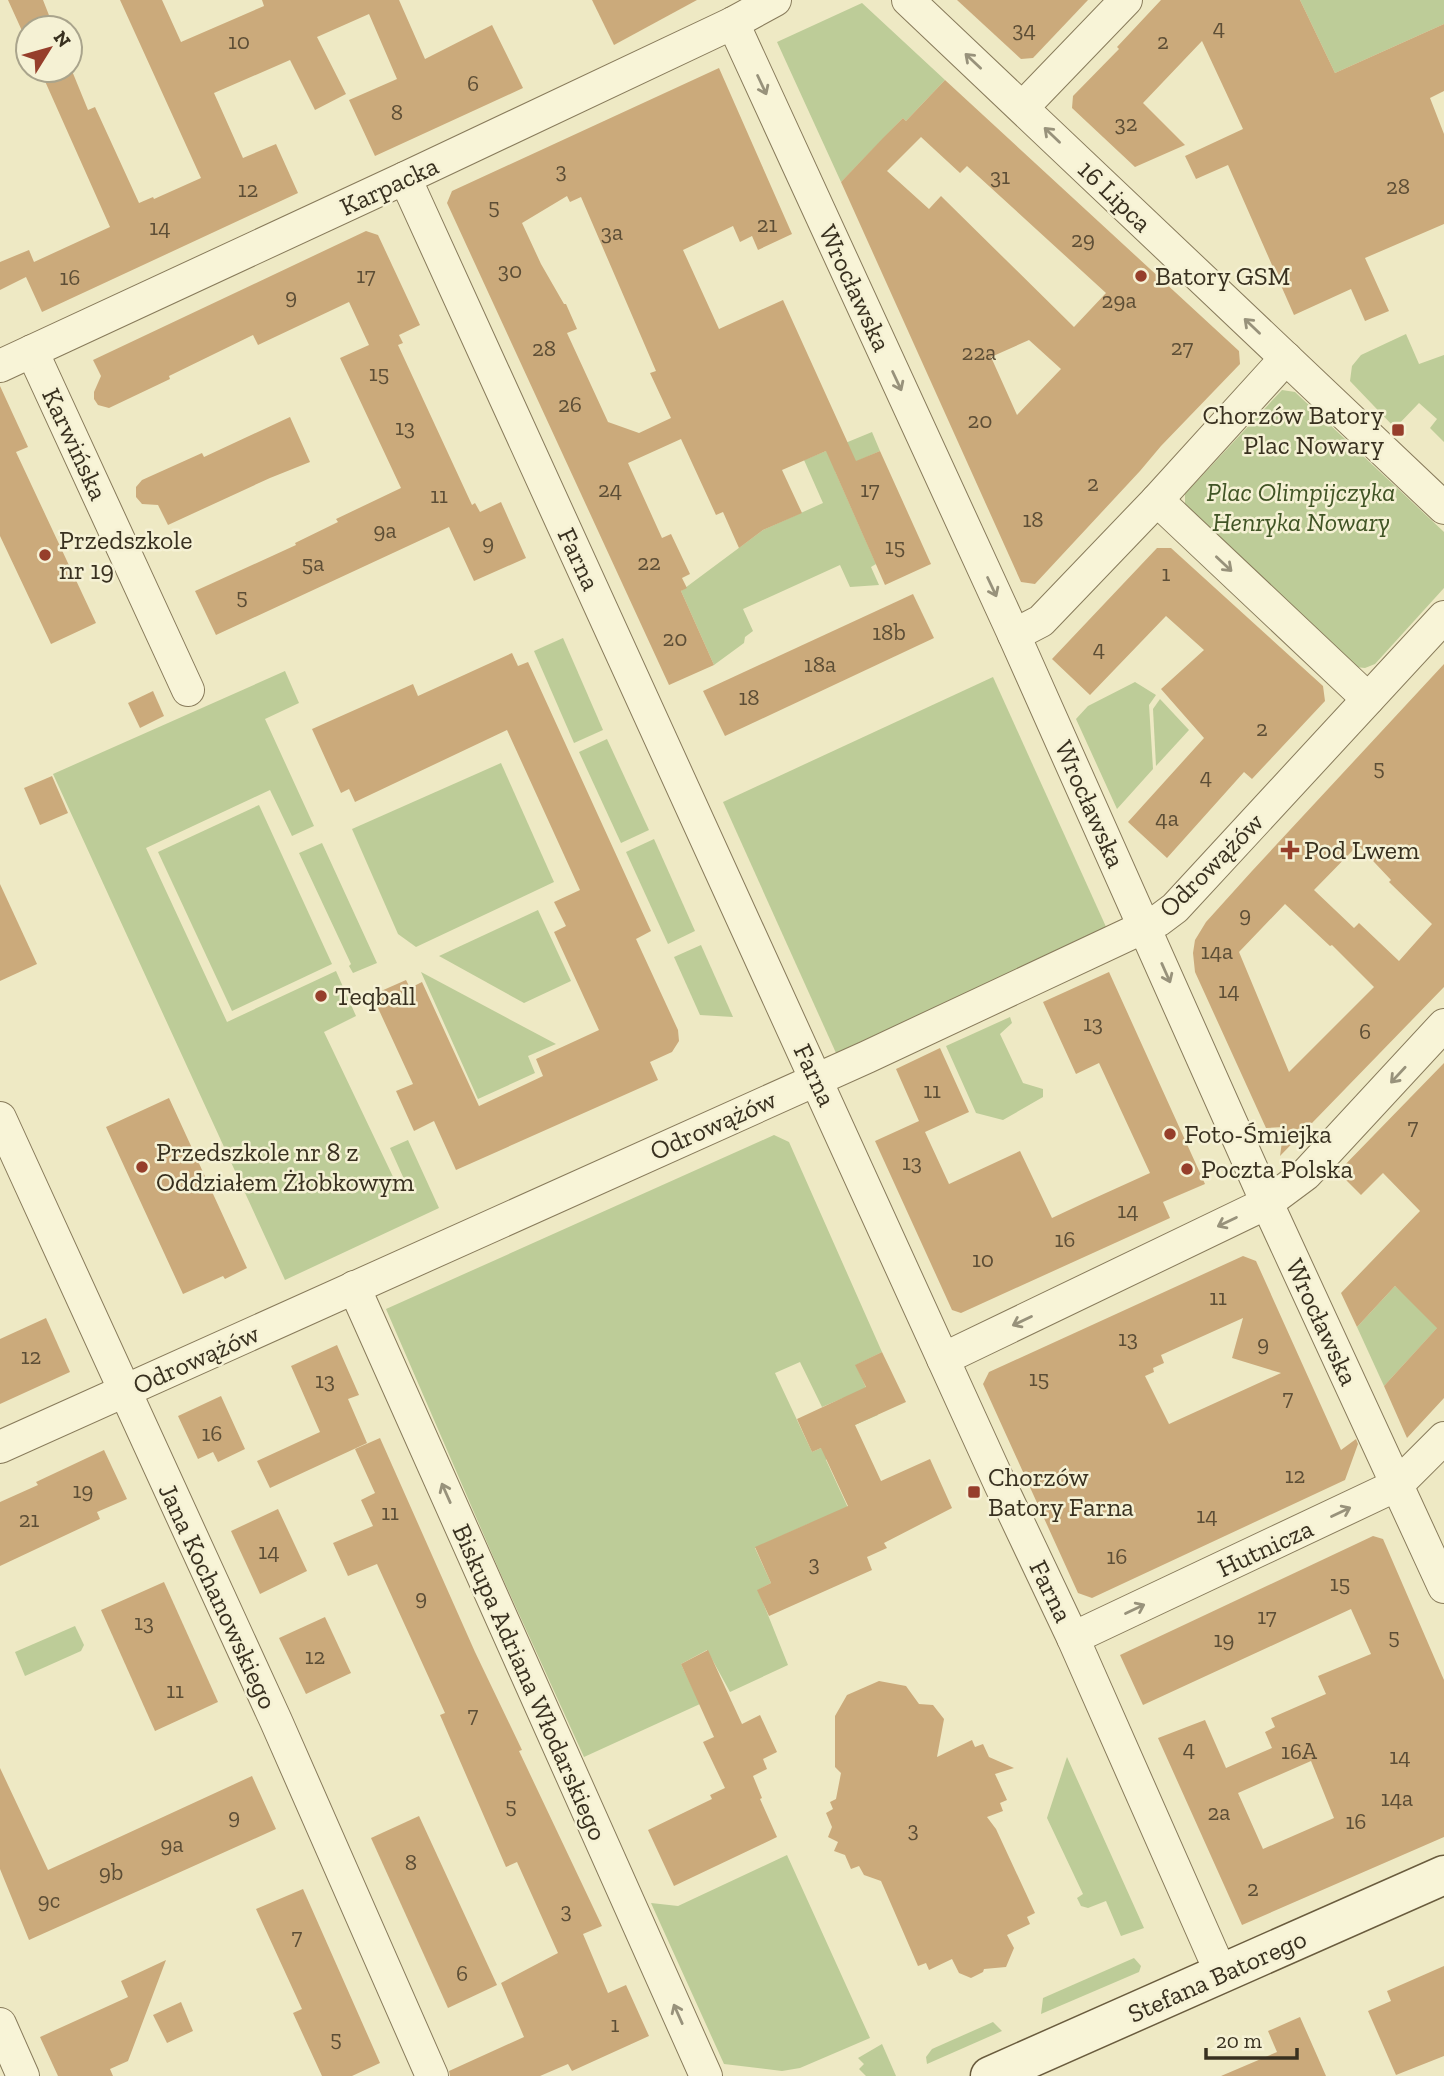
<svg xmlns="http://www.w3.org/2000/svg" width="1444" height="2076" font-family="'Zilla Slab',serif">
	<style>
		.green { fill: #bdcc98 }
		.building { fill: #cbaa7b; fill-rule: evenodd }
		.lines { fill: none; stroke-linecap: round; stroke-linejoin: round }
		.street-casing { stroke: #887b5b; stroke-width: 34 }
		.secondary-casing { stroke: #6a5c3e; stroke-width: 41 }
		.street { stroke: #f8f4d7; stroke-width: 32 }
		.secondary { stroke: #f8f4d7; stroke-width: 38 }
		.oneway { stroke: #98927b }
		.poi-dot { fill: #963e2b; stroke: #f5f1d4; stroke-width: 2.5 }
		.labels { text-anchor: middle; stroke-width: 5; stroke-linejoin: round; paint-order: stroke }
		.number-label { font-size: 23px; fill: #5d4e36 }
		.street-label { font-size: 26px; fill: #38301f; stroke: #f5f1d4 }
		.poi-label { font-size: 26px; fill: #38301f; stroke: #f5f1d4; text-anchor: start }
		.park-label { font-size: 26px; font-style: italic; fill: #405425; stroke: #f5f1d4 }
	</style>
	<rect width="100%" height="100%" fill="#eee9c4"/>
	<g class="green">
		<polygon points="1300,0 1444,0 1444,24 1335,73"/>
		<polygon points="862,3 945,80 906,121 903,118 841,182 777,42"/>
		<polygon points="1406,334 1419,364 1444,355 1444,442 1430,428 1437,419 1419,403 1395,428 1350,381 1352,366 1361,355"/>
		<polygon points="1282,390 1295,392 1444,532 1444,588 1375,664 1365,668 1355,667 1185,507 1185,494"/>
		<polygon points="872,432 880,451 835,471 876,564 871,567 879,585 850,587 840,565 743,609 753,631 745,637 744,643 714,665 681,591 763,530 823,503 804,460"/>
		<polygon points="563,638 603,730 574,743 534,651"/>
		<polygon points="285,671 299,703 265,719 314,826 292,836 270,790 146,848 227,1022 336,971 356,1016 324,1032 396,1183 404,1179 390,1148 408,1140 439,1208 285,1280 53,774"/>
		<polygon points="993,677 1107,929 836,1053 723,802"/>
		<polygon points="1135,682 1156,695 1149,705 1153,769 1117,809 1076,719 1088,706"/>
		<polygon points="1160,699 1189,730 1156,766 1153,709"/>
		<polygon points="607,739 649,830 621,843 579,752"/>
		<polygon points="501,763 554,882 416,947 398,934 352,829"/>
		<polygon points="259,805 332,964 232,1011 158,852"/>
		<polygon points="654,839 695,931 668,944 626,852"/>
		<polygon points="322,843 377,963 353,973 349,966 351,964 299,853"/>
		<polygon points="538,910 571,981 524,1003 439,956"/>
		<polygon points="701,945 733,1017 700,1015 674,957"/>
		<polygon points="421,972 556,1044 528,1056 535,1073 478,1099"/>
		<polygon points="1010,1017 1012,1023 1000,1034 1023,1083 1043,1089 1043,1097 1003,1120 976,1113 946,1046"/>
		<polygon points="774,1135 789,1142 882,1352 856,1365 878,1415 855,1425 843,1398 822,1407 800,1362 775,1373 812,1452 837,1441 826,1460 849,1510 808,1524 755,1548 771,1583 758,1590 788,1665 730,1692 707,1650 681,1664 700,1704 584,1757 499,1570 386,1309"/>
		<polygon points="1395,1286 1439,1326 1384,1386 1357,1327"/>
		<polygon points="75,1626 84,1645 81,1651 25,1676 15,1652"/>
		<polygon points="1067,1757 1144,1928 1121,1936 1106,1901 1088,1908 1081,1906 1077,1898 1083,1894 1047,1818"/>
		<polygon points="787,1855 870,2038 800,2068 782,2071 724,2064 651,1903 678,1906"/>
		<polygon points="1134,1958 1141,1966 1139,1972 1041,2014 1043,1998"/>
		<polygon points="993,2022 1002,2031 927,2064 926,2057 932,2049"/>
		<polygon points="882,2044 896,2076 866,2076 859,2069 864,2064 858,2058"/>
	</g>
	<g class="building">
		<polygon points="8,0 43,0 54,28 28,28 28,44"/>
		<polygon points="120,0 162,0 181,42 264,6 262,0 399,0 425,59 492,25 523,88 375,156 349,100 397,79 369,14 317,37 346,94 315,110 290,60 214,93 243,158 276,144 298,193 42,312 26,277 0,290 0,262 29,250 34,262 110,227 40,70 70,70 70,66 88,110 95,107 139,203 153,197 154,199 201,178"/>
		<polygon points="592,0 697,0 614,45"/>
		<polygon points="957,0 1088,0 1033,58 1021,59"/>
		<polygon points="1161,0 1300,0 1335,73 1444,24 1444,91 1430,98 1444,134 1444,224 1365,258 1389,311 1365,321 1351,289 1294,315 1228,165 1196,179 1185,156 1243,129 1202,41 1143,103 1185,145 1135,167 1072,108 1073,96 1119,49 1117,47"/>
		<path d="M719,68L792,234L758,250L752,236L740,242L733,226L683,250L719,329L783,300L856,461L880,451L931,564L885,585L826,451L782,470L802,513L763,530L739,548L723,512L716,515L681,439L628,463L662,538L671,534L690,574L682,578L687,588L681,591L714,665L669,685L447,203L452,191ZM567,196L570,202L581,197L656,371L650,373L671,418L639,433L608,422L567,333L577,329L566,304H564L541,264L522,223Z"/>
		<path d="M945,80L1239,351L1240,364L1161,446L1140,471L1035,584L1021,582L841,182L883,138L903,118L906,121ZM921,137L960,173L967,166L1106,293L1074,327L941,196L929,209L887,171ZM1029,340L1061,369L1017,415L991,357Z"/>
		<polygon points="366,231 378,235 420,325 399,335 403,343 398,345 472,505 475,503 480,512 501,502 526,558 474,581 449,527 216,635 195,591 296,545 295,543 338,522 336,519 401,488 340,358 369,345 349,302 258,345 253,335 169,376 170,379 109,408 98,405 94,399 94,392 101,376 93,360"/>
		<polygon points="0,386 28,447 16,452 96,623 51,644 0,536"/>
		<polygon points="290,417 310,462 270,478 168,525 158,505 142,504 136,497 136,487 142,480 202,453 204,457"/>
		<polygon points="1157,548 1171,548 1323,686 1325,701 1252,779 1244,772 1167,858 1128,822 1204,738 1161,689 1204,650 1166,616 1090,695 1052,659"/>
		<polygon points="913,594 934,638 725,736 703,691"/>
		<polygon points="512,653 518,666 528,662 651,931 636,939 678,1030 679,1041 672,1052 650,1062 658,1080 456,1170 434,1121 414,1131 396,1091 413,1084 372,995 406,980 410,988 422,982 479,1106 543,1076 536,1059 599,1030 554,932 566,926 554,902 580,890 507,730 355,802 349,789 341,793 312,729 413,684 418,696"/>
		<path d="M1444,664V987L1280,1156L1284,1127L1266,1128L1195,972L1193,953L1195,940L1206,922L1252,871ZM1358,845L1391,880L1389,882L1432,924L1399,961L1359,923L1354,928L1314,890ZM1285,904L1330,946L1332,945L1374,987L1289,1072L1239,952Z"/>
		<polygon points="153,691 164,716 140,728 128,703"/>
		<polygon points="52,776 68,813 40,825 24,788"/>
		<polygon points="0,884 37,964 0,981"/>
		<polygon points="1109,972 1205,1184 1163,1202 1170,1218 961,1313 952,1310 875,1141 919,1121 896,1069 940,1048 969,1112 925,1132 949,1184 1020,1151 1052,1218 1086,1202 1150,1173 1099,1063 1076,1074 1043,1002"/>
		<polygon points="1444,1063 1444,1398 1407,1438 1384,1386 1437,1328 1395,1286 1357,1327 1341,1293 1420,1211 1383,1173 1361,1195 1338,1172"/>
		<polygon points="169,1098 247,1268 225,1279 223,1276 183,1294 106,1127"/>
		<path d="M1243,1256L1256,1261L1341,1450L1356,1439L1358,1444L1345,1480L1092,1598L1078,1593L983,1384L989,1372ZM1243,1318L1232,1358L1281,1373L1169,1424L1145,1376L1154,1372L1153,1368L1164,1363L1161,1355Z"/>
		<polygon points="46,1318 70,1372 0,1404 0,1339"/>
		<polygon points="337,1345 359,1395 348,1399 367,1443 270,1488 257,1461 320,1432 291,1366"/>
		<polygon points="882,1352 906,1402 855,1425 881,1481 930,1459 952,1508 884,1543 887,1548 867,1557 872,1570 769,1616 757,1590 771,1583 755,1547 848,1506 821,1448 812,1452 797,1419 866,1387 855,1365"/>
		<polygon points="221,1396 245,1449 218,1462 213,1452 198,1459 178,1416"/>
		<polygon points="380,1438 475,1652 522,1750 519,1751 602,1926 583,1934 608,1993 626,1985 649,2036 572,2071 568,2064 540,2076 450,2076 449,2071 524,2037 501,1983 558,1953 517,1862 506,1867 440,1715 445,1713 377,1564 348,1576 333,1543 373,1526 361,1500 375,1493 355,1449"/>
		<polygon points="104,1450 127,1499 97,1512 100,1519 0,1566 0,1502 38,1485 36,1482"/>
		<polygon points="278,1509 307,1571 260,1594 231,1531"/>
		<path d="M1373,1536L1383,1539L1444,1680V1837L1242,1925L1158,1738L1205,1720L1226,1768L1272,1748L1265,1732L1275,1727L1271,1718L1326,1694L1318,1676L1371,1654L1351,1609L1143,1705L1120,1655ZM1311,1761L1334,1818L1263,1849L1238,1793Z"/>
		<polygon points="164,1582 218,1702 155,1731 101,1610"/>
		<polygon points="325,1617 351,1673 306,1694 279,1638"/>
		<polygon points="708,1650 742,1724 760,1715 777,1752 763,1759 767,1769 753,1776 762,1798 760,1799 777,1837 674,1886 648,1830 712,1799 710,1795 725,1788 703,1742 714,1737 681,1664"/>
		<polygon points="879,1681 906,1686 919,1704 933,1705 944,1719 937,1757 972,1740 975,1747 983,1744 989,1757 1014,1768 995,1774 1007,1800 1000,1803 1003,1811 987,1817 996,1829 1035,1913 1027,1917 1030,1924 1007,1935 1014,1948 1006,1967 984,1969 983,1972 971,1978 959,1973 952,1959 929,1970 926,1963 918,1966 881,1881 864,1875 859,1866 851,1869 845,1855 834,1851 838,1842 828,1837 832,1827 826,1813 833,1809 830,1802 836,1799 841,1773 835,1767 835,1716 847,1695"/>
		<polygon points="0,1768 48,1870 252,1776 276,1829 29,1940 0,1869"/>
		<polygon points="419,1816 497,1985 448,2008 371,1838"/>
		<polygon points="303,1889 380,2063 352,2076 322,2076 293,2013 302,2009 256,1909"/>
		<polygon points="166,1960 128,2061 110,2069 113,2076 58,2076 40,2037 128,1997 121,1981"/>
		<polygon points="1444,1966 1444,2056 1396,2075 1368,2011 1391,2001 1387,1991"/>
		<polygon points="181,2002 193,2031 167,2043 153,2015"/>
		<polygon points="1300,2017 1326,2076 1221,2076 1277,2052 1268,2031"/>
	</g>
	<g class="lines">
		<g class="street-casing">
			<g id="street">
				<polyline points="908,0 1444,508"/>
				<polyline points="733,23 1014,635 1267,1203 1444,1587"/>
				<polyline points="1023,107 1126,0"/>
				<polyline points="405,178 1000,1484 1073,1638 1221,1973"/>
				<polyline points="32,351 188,690"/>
				<polyline points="0,366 405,178 733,23 775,0"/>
				<polyline points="1157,500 1368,699"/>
				<polyline points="1014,635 1041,621 1157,500 1286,358"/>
				<polyline points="0,1118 276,1721 432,2076"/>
				<polyline points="354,1287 706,2076"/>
				<polyline points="943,1359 1267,1203 1306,1174 1444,1025"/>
				<polyline points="0,1447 867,1057 1159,920 1175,908 1444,617"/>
				<polyline points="1073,1638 1397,1485 1444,1438"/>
				<polyline points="0,2024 23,2076"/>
			</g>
		</g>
		<g class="secondary-casing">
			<polyline id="secondary" points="990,2076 1444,1875"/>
		</g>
		<use href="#street" class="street"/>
		<use href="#secondary" class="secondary"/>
	</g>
	<defs><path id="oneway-shaft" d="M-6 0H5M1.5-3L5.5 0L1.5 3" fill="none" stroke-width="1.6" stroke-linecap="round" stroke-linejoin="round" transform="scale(1.75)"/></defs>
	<g class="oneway">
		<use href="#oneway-shaft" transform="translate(973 61) rotate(-137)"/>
		<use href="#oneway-shaft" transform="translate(762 85) rotate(65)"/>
		<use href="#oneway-shaft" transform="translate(1052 135) rotate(-136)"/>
		<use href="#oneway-shaft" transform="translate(1252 326) rotate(-136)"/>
		<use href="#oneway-shaft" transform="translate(897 381) rotate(65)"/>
		<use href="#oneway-shaft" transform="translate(1224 564) rotate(43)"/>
		<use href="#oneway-shaft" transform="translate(992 587) rotate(65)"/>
		<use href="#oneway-shaft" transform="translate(1166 973) rotate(66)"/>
		<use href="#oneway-shaft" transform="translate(1398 1075) rotate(133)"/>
		<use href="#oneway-shaft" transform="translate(1227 1222) rotate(154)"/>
		<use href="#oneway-shaft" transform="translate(1022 1321) rotate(154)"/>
		<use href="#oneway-shaft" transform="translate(446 1493) rotate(-114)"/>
		<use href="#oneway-shaft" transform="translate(1341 1512) rotate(-25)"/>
		<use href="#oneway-shaft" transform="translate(1135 1609) rotate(-25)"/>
		<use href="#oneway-shaft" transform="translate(678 2014) rotate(-114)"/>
	</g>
	<g class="poi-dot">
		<circle cx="1141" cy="276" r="7"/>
		<rect x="1391" y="423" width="14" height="14" rx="3.5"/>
		<circle cx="45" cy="555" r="7"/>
		<path d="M1286.5 839.5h7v7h7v7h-7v7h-7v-7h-7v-7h7z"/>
		<circle cx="321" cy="996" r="7"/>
		<circle cx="1170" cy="1134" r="7"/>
		<circle cx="142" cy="1167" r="7"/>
		<circle cx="1187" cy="1169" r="7"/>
		<rect x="967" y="1485" width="14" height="14" rx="3.5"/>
	</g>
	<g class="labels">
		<g class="number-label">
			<text x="1219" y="35">4</text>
			<text x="1024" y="37">34</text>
			<text x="239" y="49">10</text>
			<text x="1163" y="49">2</text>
			<text x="473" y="91">6</text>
			<text x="397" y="120">8</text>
			<text x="1126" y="131">32</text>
			<text x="561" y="178">3</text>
			<text x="1000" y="184">31</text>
			<text x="1398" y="194">28</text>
			<text x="248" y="197">12</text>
			<text x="494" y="214">5</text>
			<text x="767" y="232">21</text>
			<text x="160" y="235">14</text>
			<text x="612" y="240">3a</text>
			<text x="1083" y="247">29</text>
			<text x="510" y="278">30</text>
			<text x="366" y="283">17</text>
			<text x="70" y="285">16</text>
			<text x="291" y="304">9</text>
			<text x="1119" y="308">29a</text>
			<text x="1182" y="355">27</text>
			<text x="544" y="356">28</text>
			<text x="979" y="360">22a</text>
			<text x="379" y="381">15</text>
			<text x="570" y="412">26</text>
			<text x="980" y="428">20</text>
			<text x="405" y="435">13</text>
			<text x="1093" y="491">2</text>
			<text x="610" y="497">24</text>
			<text x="870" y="497">17</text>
			<text x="439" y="503">11</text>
			<text x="1033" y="527">18</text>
			<text x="385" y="538">9a</text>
			<text x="488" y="550">9</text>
			<text x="895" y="554">15</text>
			<text x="649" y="570">22</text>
			<text x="313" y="571">5a</text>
			<text x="1166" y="581">1</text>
			<text x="242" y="604">5</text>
			<text x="889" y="640">18b</text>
			<text x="675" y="646">20</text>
			<text x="1099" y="656">4</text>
			<text x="820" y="672">18a</text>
			<text x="749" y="705">18</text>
			<text x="1262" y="736">2</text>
			<text x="1379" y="775">5</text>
			<text x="1206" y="784">4</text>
			<text x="1167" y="826">4a</text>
			<text x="1245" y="922">9</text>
			<text x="1217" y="959">14a</text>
			<text x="1229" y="998">14</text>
			<text x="1093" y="1031">13</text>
			<text x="1365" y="1039">6</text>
			<text x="932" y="1098">11</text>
			<text x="1413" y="1134">7</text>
			<text x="912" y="1170">13</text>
			<text x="1128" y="1218">14</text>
			<text x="1065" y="1247">16</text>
			<text x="983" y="1267">10</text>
			<text x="1218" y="1305">11</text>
			<text x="1128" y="1346">13</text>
			<text x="1263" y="1351">9</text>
			<text x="31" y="1364">12</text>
			<text x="1039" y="1386">15</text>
			<text x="325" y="1388">13</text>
			<text x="1288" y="1405">7</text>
			<text x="212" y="1441">16</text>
			<text x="1295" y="1483">12</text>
			<text x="83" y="1498">19</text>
			<text x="390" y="1520">11</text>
			<text x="1207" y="1523">14</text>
			<text x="29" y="1527">21</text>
			<text x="269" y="1559">14</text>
			<text x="1117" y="1564">16</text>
			<text x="814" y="1571">3</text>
			<text x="1340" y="1591">15</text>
			<text x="421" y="1605">9</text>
			<text x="1267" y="1624">17</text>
			<text x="144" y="1630">13</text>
			<text x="1394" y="1644">5</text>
			<text x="1224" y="1647">19</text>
			<text x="315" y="1664">12</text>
			<text x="175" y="1698">11</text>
			<text x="473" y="1722">7</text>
			<text x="1189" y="1756">4</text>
			<text x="1299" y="1759">16A</text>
			<text x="1400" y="1764">14</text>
			<text x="1397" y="1806">14a</text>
			<text x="511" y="1813">5</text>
			<text x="1219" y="1820">2a</text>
			<text x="234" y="1824">9</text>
			<text x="1356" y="1829">16</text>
			<text x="913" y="1837">3</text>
			<text x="172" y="1852">9a</text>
			<text x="411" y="1870">8</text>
			<text x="111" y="1880">9b</text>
			<text x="1253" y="1896">2</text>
			<text x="49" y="1908">9c</text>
			<text x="566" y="1918">3</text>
			<text x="297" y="1944">7</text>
			<text x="462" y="1981">6</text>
			<text x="615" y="2032">1</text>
			<text x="336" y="2046">5</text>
		</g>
		<g class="street-label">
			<text transform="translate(389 186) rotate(-25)" y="9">Karpacka</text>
			<text transform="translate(1115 196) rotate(44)" y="9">16 Lipca</text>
			<text transform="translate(855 288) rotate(65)" y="9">Wrocławska</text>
			<text transform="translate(75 444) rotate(65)" y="9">Karwińska</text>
			<text transform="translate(579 559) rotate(65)" y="9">Farna</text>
			<text transform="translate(1090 804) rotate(66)" y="9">Wrocławska</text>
			<text transform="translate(1211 865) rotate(-45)" y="9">Odrowążów</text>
			<text transform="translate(815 1075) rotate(65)" y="9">Farna</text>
			<text transform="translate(713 1125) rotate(-24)" y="9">Odrowążów</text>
			<text transform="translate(1322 1322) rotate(65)" y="9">Wrocławska</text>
			<text transform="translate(196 1359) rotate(-24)" y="9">Odrowążów</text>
			<text transform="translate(1265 1548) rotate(-25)" y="9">Hutnicza</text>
			<text transform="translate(1051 1591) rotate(64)" y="9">Farna</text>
			<text transform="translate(218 1596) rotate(65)" y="9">Jana Kochanowskiego</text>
			<text transform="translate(530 1682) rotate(66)" y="9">Biskupa Adriana Włodarskiego</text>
			<text transform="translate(1217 1976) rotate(-24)" y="9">Stefana Batorego</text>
		</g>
		<g class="poi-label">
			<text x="1155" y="285">Batory GSM</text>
			<text x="1384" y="424" text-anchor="end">Chorzów Batory<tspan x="1384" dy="30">Plac Nowary</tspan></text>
			<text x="59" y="549">Przedszkole<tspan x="59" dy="30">nr 19</tspan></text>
			<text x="1304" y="859">Pod Lwem</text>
			<text x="335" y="1005">Teqball</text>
			<text x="1184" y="1143">Foto-Śmiejka</text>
			<text x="156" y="1161">Przedszkole nr 8 z<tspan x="156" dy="30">Oddziałem Żłobkowym</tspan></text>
			<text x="1201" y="1178">Poczta Polska</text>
			<text x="988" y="1486">Chorzów<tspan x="988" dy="30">Batory Farna</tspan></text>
		</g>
		<g class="park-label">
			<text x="1301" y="501">Plac Olimpijczyka<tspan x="1301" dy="30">Henryka Nowary</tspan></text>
		</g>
	</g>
	<g transform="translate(49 49) rotate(53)"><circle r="33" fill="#f5f1d4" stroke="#a9a48c" stroke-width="2"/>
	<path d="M0-5L12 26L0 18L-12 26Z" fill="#963e2b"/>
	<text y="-10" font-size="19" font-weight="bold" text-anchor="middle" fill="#38301f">N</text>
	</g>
	<path d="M1206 2048v10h91v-10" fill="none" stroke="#38301f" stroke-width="3.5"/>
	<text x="1216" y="2048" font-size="21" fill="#38301f" stroke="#f5f1d4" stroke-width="5" paint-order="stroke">20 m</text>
</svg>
